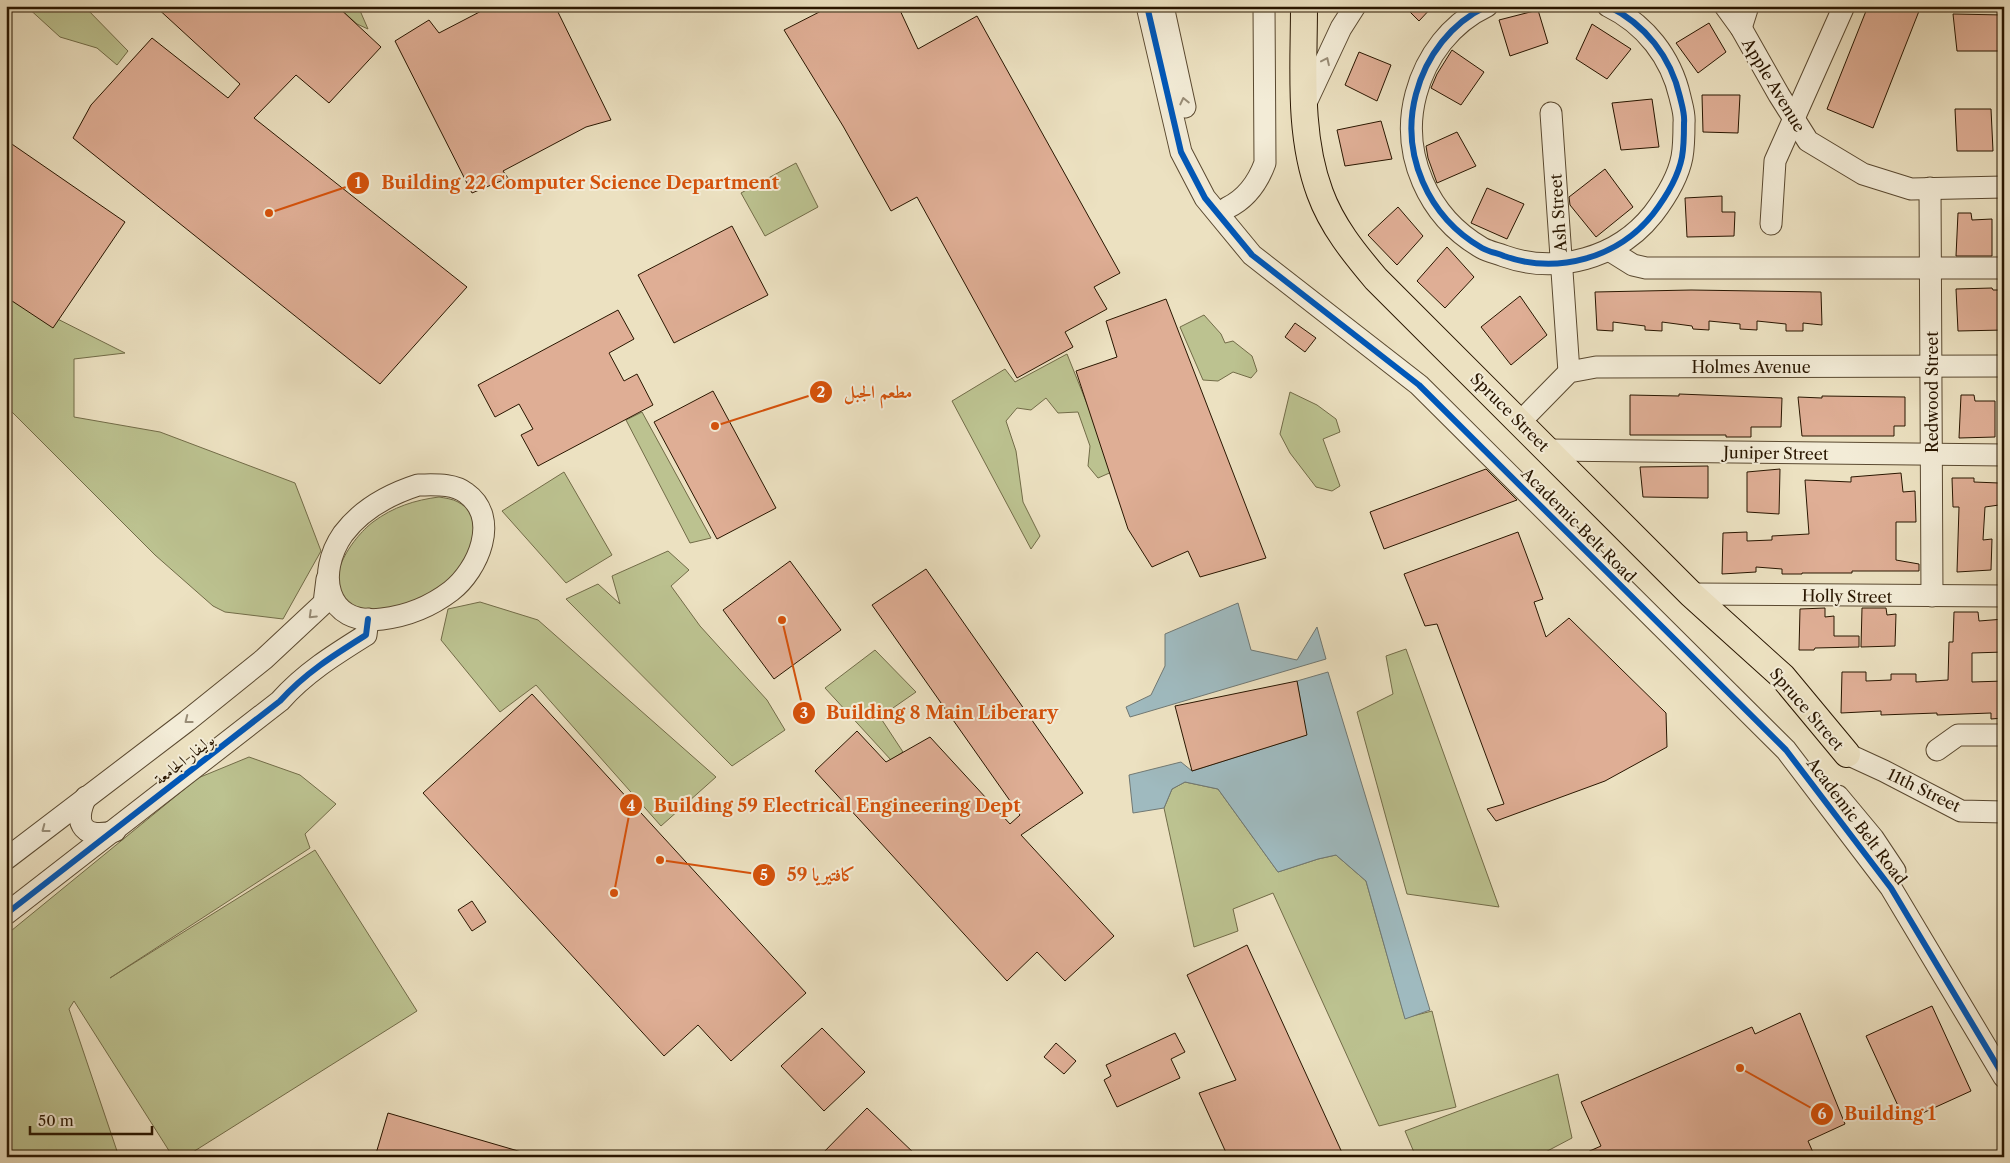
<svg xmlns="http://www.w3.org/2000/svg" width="2010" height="1163" font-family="'Libre Caslon Text',Amiri,serif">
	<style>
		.green { fill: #bcc290; stroke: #726c48 }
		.water { fill: #9fbabf; stroke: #707873 }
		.building { fill: #dfae95; stroke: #291600 }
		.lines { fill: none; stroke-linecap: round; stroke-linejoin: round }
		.minor-casing { stroke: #5a4930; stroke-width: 23 }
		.major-casing { stroke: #291600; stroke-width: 28 }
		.minor { stroke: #f3ecd7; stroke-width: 21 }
		.major { stroke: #ece1c1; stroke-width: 26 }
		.cycleway-casing { stroke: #f3ecd7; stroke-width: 9 }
		.cycleway { stroke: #0057b8; stroke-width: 6 }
		.oneway { stroke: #988c76 }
		.labels { text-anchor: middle; stroke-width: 4; stroke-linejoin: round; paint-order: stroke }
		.street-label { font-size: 16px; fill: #291600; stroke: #f3ecd7 }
		.leader { fill: none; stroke: #d5520b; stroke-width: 2 }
		.callout-dot { fill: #d5520b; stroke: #f3ecd7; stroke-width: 2 }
		.mark-label { font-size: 15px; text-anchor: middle; font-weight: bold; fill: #fff }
		.callout-label { font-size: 18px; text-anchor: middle; font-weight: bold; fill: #d5520b; stroke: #f3ecd7; stroke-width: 4; stroke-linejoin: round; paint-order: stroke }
	</style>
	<rect width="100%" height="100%" fill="#ece1c1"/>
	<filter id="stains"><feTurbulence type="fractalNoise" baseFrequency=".004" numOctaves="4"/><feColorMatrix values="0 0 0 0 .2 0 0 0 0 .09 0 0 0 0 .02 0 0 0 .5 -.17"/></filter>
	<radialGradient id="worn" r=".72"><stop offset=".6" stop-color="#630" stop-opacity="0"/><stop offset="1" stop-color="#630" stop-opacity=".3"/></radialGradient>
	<g class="green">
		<polygon points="26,6 84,6 128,51 117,65 97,48 60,37"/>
		<polygon points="337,6 358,6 368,29 357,24"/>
		<polygon points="796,163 818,207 765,236 741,193"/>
		<polygon points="6,293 125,353 74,359 74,417 160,432 295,483 321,551 283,619 225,612 213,606 155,555 6,406"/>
		<polygon points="1204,315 1221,334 1225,343 1233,341 1252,356 1257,371 1251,378 1233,372 1218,381 1203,380 1180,327"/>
		<polygon points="1067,354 1114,471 1098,478 1088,466 1090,446 1078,412 1058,413 1046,398 1031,410 1017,408 1006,421 1016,451 1023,502 1040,536 1031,549 952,401 1005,369 1015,382"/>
		<polygon points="1290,392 1317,405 1336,419 1340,432 1323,439 1340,486 1332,491 1316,487 1290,453 1280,434"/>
		<polygon points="642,412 711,538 690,543 626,420"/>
		<polygon points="564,472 612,555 566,583 502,511"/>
		<path d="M439,497C445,498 453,499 458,502C497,524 461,574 436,592C429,598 417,600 408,604C394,609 387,614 372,611C366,609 355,609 350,605C319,584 352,538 373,522C393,507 415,500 439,497Z"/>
		<polygon points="668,551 689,570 671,586 700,626 767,700 785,730 732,766 566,599 598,584 620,604 612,576"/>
		<polygon points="480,602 538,620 716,777 661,826 536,685 500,712 441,640 448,609"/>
		<polygon points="1406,649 1499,907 1407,894 1357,712 1393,694 1386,656"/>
		<polygon points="875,650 916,692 880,717 903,752 891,760 825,688"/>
		<polygon points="249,757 300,775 336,804 305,834 310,848 110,978 315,850 417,1011 185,1157 173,1157 74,1001 69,1009 119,1157 6,1157 6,935 198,778"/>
		<polygon points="1185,782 1218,789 1278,872 1318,859 1336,855 1366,881 1405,1018 1432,1011 1456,1107 1379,1126 1273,893 1233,909 1238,931 1194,947 1164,808 1172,789"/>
		<polygon points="1558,1074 1572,1138 1536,1157 1416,1157 1405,1131"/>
	</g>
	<g class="water">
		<polygon points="1238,603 1251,650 1297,660 1317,627 1326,659 1130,717 1126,707 1151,695 1165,666 1165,634"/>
		<polygon points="1328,672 1430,1010 1405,1019 1366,881 1336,855 1318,859 1278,872 1218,789 1185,782 1172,789 1164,808 1133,813 1129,775 1181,762 1192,771 1306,735 1297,681"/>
	</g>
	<g class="building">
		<polygon points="155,6 337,6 381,47 329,103 296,75 254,118 467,287 380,384 73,138 91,105 152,38 228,98 240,84"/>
		<polygon points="491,6 555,6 611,120 586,127 503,171 508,178 472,193 395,41 429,20 439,33"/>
		<polygon points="831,6 898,6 918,49 977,16 1120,273 1094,287 1107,309 1065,332 1073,347 1017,378 917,197 891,211 843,126 784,30"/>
		<polygon points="1404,6 1433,6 1419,21"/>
		<polygon points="1868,6 1921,6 1873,128 1827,109"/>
		<polygon points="1538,10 1548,43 1510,56 1499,20"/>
		<polygon points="1953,14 2004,15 2004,51 1957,51"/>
		<polygon points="1709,23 1726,52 1698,73 1676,43"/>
		<polygon points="1592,24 1631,49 1607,79 1576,59"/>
		<polygon points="1452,50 1484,72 1461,105 1431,88 1437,74"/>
		<polygon points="1359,52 1391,65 1377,101 1345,85"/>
		<polygon points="1702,95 1740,95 1738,133 1703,132"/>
		<polygon points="1652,99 1659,147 1621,150 1612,103"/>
		<polygon points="1955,109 1991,109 1993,151 1957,151"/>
		<polygon points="1381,121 1392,159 1345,166 1337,130"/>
		<polygon points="1457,132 1476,166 1437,183 1428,158 1426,146"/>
		<polygon points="6,140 125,222 53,328 6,297"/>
		<polygon points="1605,169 1633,207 1596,237 1570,205 1569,197"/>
		<polygon points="1487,188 1524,204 1507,239 1471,223"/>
		<polygon points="1722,196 1722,212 1735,212 1734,236 1687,237 1685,198"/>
		<polygon points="1398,207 1423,236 1397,265 1368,235"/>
		<polygon points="1958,213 1971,213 1972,220 1992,219 1992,256 1956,256"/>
		<polygon points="732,226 768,295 674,343 638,275"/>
		<polygon points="1447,247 1474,277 1445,308 1417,281"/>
		<polygon points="1992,288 1993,290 2004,290 2004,330 1958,331 1956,289"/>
		<polygon points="1691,290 1821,292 1822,325 1803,323 1803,331 1786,331 1786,324 1757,321 1757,330 1740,329 1740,324 1709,321 1709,330 1693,329 1692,326 1662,322 1662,331 1645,330 1645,326 1613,322 1613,331 1597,330 1595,292"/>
		<polygon points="1520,296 1547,335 1511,365 1481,327"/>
		<polygon points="1166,299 1266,558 1200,577 1188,551 1152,567 1128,529 1076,371 1117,357 1106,321"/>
		<polygon points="618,310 634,339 609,353 624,381 637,374 653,405 538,466 521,435 533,429 519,404 495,417 478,385"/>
		<polygon points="1295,323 1316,338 1305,352 1285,337"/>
		<polygon points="713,391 776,508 717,539 654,422"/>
		<polygon points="1679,394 1782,398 1781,427 1751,427 1751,437 1726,437 1726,435 1630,435 1630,395 1679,396"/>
		<polygon points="1961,395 1974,395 1975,401 1995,401 1995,437 1959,438"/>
		<polygon points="1822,396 1905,397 1905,426 1894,426 1894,436 1802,436 1798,397 1822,398"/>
		<polygon points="1708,466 1708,498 1643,497 1640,467"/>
		<polygon points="1486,469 1517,500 1384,549 1370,512"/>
		<polygon points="1780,469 1779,514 1747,512 1747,472"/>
		<polygon points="1901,473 1903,492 1915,491 1916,522 1896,522 1896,560 1919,564 1919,571 1852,571 1852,573 1802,573 1802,574 1782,574 1782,569 1756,567 1756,572 1722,574 1723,533 1747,532 1747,541 1772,540 1772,536 1809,534 1805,480 1851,482 1851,477"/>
		<polygon points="1952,478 1974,478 1974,482 1999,483 1999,505 1985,507 1983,540 1992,539 1991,570 1957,572 1959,507 1953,507"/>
		<polygon points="1518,532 1543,599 1534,602 1546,637 1569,618 1666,713 1667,747 1605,781 1496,821 1487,809 1504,804 1437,624 1425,626 1404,574"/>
		<polygon points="790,561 841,630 774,679 723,610"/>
		<polygon points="926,569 1083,793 1021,835 1114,936 1065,981 1037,952 1007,981 815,771 857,731 886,762 930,737 1010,824 1020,815 872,605"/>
		<polygon points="1825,608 1825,617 1834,616 1834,636 1859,636 1859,647 1815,648 1814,650 1799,650 1800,609"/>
		<polygon points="1862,608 1886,608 1887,615 1896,614 1895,646 1861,647"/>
		<polygon points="1954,612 1978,612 1979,621 2004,619 2004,652 1972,653 1972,682 2004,681 2004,718 1991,719 1991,713 1937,715 1937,713 1881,715 1881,711 1841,713 1842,672 1866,672 1866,681 1891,680 1891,674 1916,674 1916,682 1948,680 1949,642 1953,642"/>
		<polygon points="1297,681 1307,735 1192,771 1175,706"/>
		<polygon points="532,694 806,993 731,1061 698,1025 664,1056 423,793"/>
		<polygon points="472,901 486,922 472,931 458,910"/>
		<polygon points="1247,945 1344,1157 1228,1157 1199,1093 1236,1080 1187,975"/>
		<polygon points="1932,1006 1971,1091 1905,1121 1866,1036"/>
		<polygon points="1800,1013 1845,1124 1808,1141 1815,1157 1576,1157 1601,1146 1581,1102 1752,1027 1755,1034"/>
		<polygon points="822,1028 865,1072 824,1111 781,1066"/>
		<polygon points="1175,1033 1185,1052 1171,1059 1180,1078 1117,1107 1104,1080 1111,1076 1106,1065"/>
		<polygon points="1056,1043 1076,1061 1064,1074 1044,1057"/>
		<polygon points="867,1108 918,1157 819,1157"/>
		<polygon points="388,1113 525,1153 524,1157 375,1157"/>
	</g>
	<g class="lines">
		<g class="minor-casing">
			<g id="minor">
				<polyline points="1147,6 1181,152 1205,198 1252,255 1419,385 1786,750 1891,888 2004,1077"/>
				<polyline points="1163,6 1185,107"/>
				<path d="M1487,6C1451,23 1426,56 1416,94C1400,154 1428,217 1482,248C1489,252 1497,253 1504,256C1557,275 1618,258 1653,214C1666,197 1678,178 1682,157C1684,146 1684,134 1684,123C1685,114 1682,106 1680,97C1671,57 1645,24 1608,6"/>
				<polyline points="1725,6 1741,28 1779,95 1808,141 1863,174 1911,189 2004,187"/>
				<polyline points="1741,28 1748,6"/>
				<polyline points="1305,105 1341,28 1355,6"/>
				<polyline points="1551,113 1569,372"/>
				<polyline points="1930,188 1932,596"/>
				<path d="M1227,208C1246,199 1258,182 1265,163L1264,6"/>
				<polyline points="1771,224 1775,161 1844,6"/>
				<polyline points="1609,250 1633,265 1646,268 2004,268"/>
				<polyline points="1520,422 1569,372 1596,367 2004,366"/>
				<polyline points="1548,450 2004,455"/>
				<path d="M418,485C434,485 453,483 466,493C501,518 478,570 451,591C430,607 407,616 382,619C325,626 316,573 343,534C361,510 390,494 418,485Z"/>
				<polyline points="1691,594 2004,596"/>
				<polyline points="1937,750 1958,735 2004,735"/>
				<polyline points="1847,754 1884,771 1961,811 2004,812"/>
				<polyline points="1838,796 1873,838 1895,871"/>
				<path d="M86,797C72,825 85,840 115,831"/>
				<polyline points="6,859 187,721 264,659 324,603 327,579"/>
				<path d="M6,914L280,701C305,673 334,655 366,635L368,619"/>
			</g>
		</g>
		<g class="major-casing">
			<path id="major" d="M1304,6C1304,68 1298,134 1320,193C1332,226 1354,253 1376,279L1691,594L1783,677L1847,754"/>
		</g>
		<use href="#minor" class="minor"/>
		<use href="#major" class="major"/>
		<g class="cycleway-casing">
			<g id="cycleway">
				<polyline points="1147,6 1181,152 1205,198 1252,255 1419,385 1786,750 1891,888 2004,1077"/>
				<path d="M1487,6C1451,23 1426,56 1416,94C1400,154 1428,217 1482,248C1489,252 1497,253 1504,256C1557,275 1618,258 1653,214C1666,197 1678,178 1682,157C1684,146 1684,134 1684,123C1685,114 1682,106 1680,97C1671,57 1645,24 1608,6"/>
				<path d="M6,914L280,701C305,673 334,655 366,635L368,619"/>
			</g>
		</g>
		<use href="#cycleway" class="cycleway"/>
	</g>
	<defs><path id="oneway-chevron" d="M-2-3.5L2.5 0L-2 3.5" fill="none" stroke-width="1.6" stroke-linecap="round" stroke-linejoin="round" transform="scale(1.25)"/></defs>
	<g class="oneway">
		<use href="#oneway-chevron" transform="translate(1326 61) rotate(-65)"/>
		<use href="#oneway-chevron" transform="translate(1184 101) rotate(-103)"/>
		<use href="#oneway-chevron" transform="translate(312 615) rotate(136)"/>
		<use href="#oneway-chevron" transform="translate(188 720) rotate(142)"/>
		<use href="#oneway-chevron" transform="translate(45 829) rotate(143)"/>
	</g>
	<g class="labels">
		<g class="street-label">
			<text transform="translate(1774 85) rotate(59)" y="6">Apple Avenue</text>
			<text transform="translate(1558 213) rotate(-94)" y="6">Ash Street</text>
			<text x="1751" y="373">Holmes Avenue</text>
			<text transform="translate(1932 392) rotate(-90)" y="6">Redwood Street</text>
			<text transform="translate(1510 412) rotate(45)" y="6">Spruce Street</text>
			<text transform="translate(1776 453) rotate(1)" y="6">Juniper Street</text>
			<text transform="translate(1579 525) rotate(45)" y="6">Academic Belt Road</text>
			<text transform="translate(1847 596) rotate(1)" y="6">Holly Street</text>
			<text transform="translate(1807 709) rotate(49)" y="6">Spruce Street</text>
			<text transform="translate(184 759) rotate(-38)" y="6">بوليفار الجامعة</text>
			<text transform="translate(1924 790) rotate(26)" y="6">11th Street</text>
			<text transform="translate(1857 821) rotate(53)" y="6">Academic Belt Road</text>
		</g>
	</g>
	<path class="leader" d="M269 213L358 183M715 426L821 392M782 620L804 713M614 893L631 805M660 860L764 875M1740 1068L1822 1114"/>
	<g class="callout-dot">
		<circle cx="269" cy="213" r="5"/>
		<circle cx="715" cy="426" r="5"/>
		<circle cx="782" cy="620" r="5"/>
		<circle cx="614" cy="893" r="5"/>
		<circle cx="660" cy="860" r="5"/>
		<circle cx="1740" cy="1068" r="5"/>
		<circle cx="358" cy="183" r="12"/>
		<circle cx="821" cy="392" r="12"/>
		<circle cx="804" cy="713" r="12"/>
		<circle cx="631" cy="805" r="12"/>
		<circle cx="764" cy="875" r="12"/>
		<circle cx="1822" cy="1114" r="12"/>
	</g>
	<g class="mark-label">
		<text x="358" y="188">1</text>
		<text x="821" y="397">2</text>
		<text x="804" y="718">3</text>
		<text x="631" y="811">4</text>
		<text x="764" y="880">5</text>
		<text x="1822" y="1119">6</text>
	</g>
	<g class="callout-label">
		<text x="580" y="189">Building 22 Computer Science Department</text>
		<text x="878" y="398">مطعم الجبل</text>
		<text x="942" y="719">Building 8 Main Liberary</text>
		<text x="837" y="812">Building 59 Electrical Engineering Dept</text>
		<text x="821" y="881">كافتيريا 59</text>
		<text x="1890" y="1120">Building 1</text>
	</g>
	<rect width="2010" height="1163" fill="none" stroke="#ece1c1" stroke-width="25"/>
	<rect x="8" y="8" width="1995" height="1148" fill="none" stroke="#291600" stroke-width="2.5"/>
	<rect x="12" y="12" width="1985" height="1138" fill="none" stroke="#291600"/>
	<path d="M30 1126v8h122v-8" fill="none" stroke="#291600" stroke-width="2.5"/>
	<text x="38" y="1126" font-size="15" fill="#291600" stroke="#f3ecd7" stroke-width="4" paint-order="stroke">50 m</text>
	<rect width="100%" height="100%" filter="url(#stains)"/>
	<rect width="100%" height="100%" fill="url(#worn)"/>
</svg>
